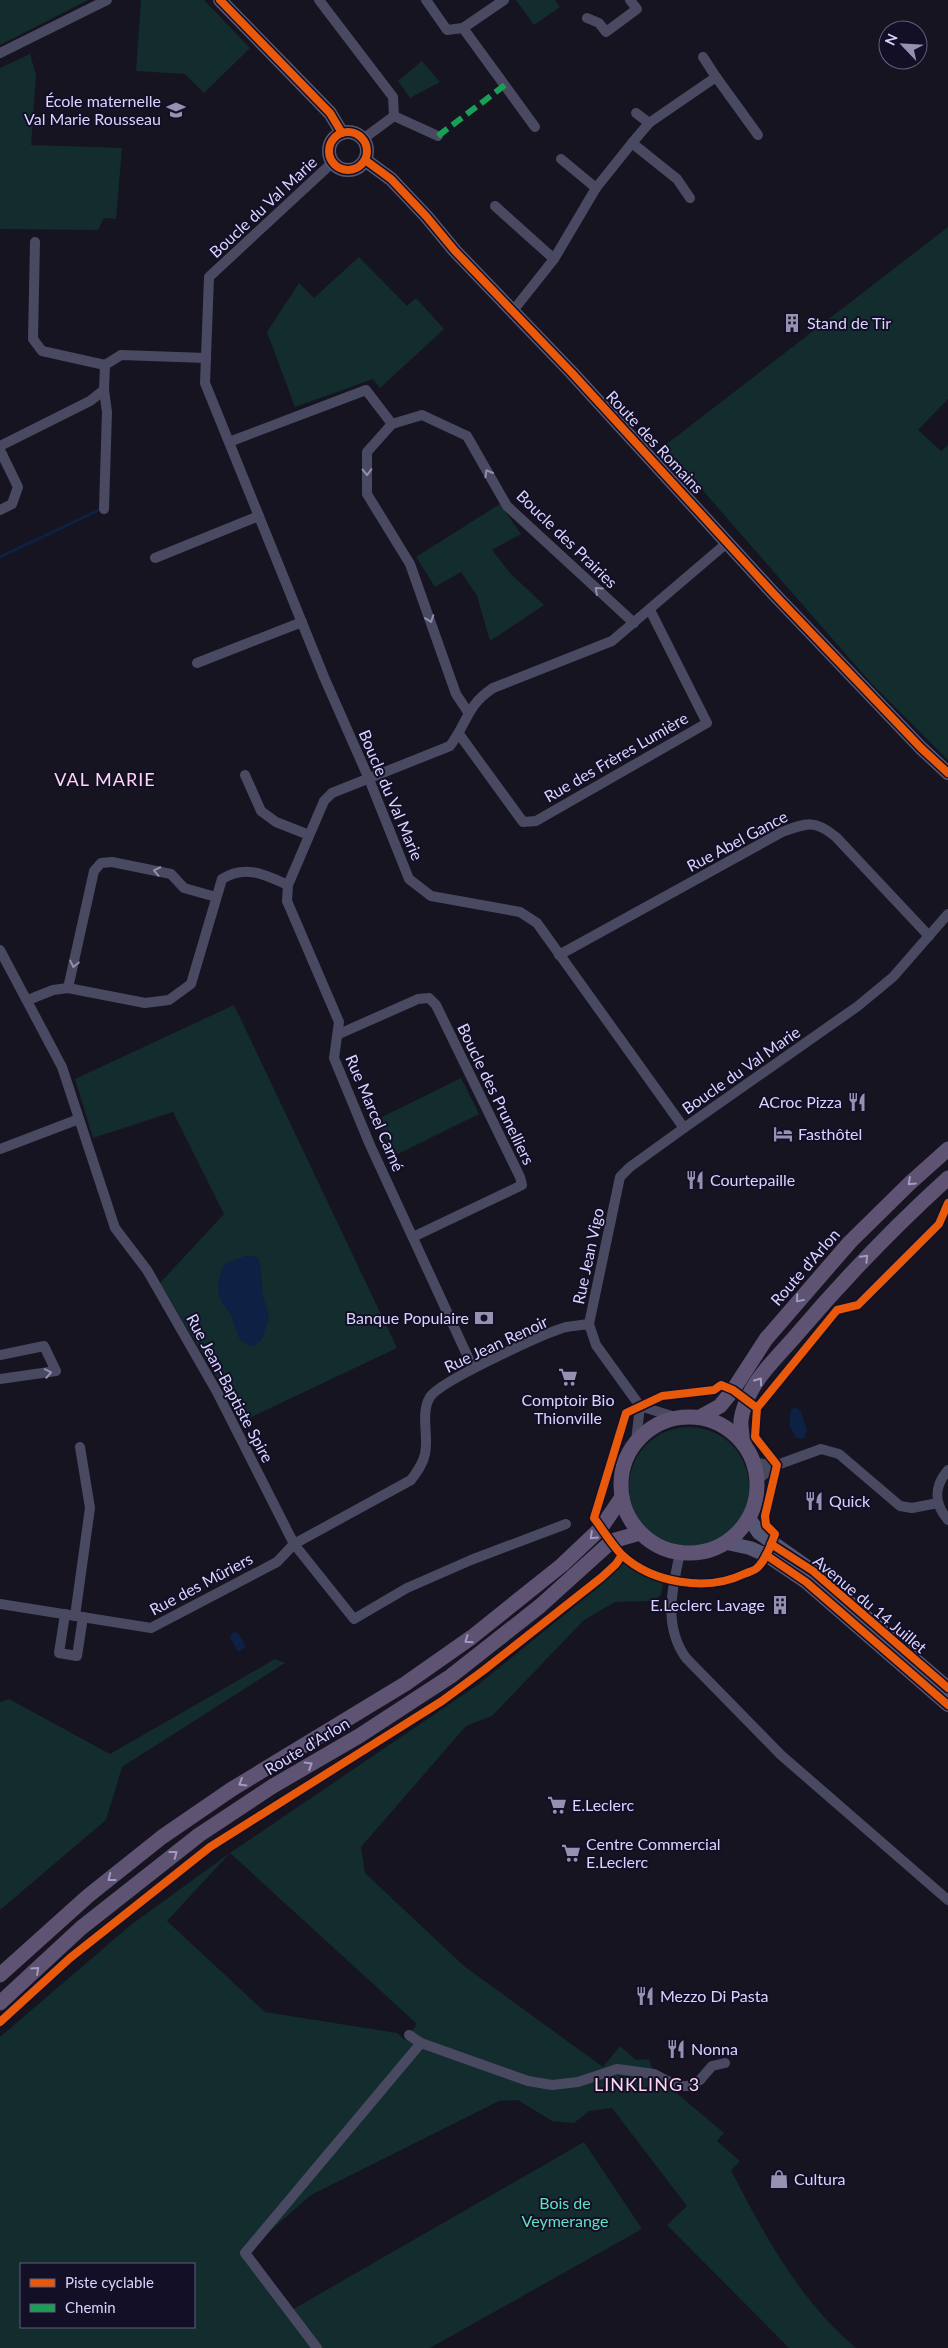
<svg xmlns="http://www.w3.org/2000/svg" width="948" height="2348" font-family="Lato,sans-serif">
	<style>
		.green { fill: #132c2d; fill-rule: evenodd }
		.water { fill: #0d2144 }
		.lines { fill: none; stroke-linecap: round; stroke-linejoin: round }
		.stream { stroke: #0d2144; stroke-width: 3 }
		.street { stroke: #4a4962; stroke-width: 10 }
		.secondary { stroke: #575674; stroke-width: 14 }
		.primary { stroke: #5e5373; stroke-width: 15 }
		.quiet { stroke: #1a9f57; stroke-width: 6; stroke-dasharray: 12 6; stroke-linecap: butt }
		.cycleway-casing { stroke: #130f26; stroke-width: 11 }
		.cycleway { stroke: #e8590c; stroke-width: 8 }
		.oneway { stroke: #928eb0 }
		.oneway2 { stroke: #a29ac0 }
		.labels { text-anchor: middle; stroke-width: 4; stroke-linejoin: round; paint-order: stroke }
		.poi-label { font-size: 16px; fill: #d9d4ff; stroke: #130f26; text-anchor: start }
		.street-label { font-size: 16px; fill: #d9d4ff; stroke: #130f26 }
		.park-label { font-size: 16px; fill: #5fe0c0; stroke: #130f26 }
		.neighbourhood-label { font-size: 18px; letter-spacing: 1px; fill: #ffd6f0; stroke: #130f26 }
	</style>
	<rect width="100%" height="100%" fill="#161421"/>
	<g class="green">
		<polygon points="0,0 88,0 0,45"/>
		<polygon points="141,0 204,0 250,48 204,93 185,74 136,71"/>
		<polygon points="516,0 555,0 560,7 534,25"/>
		<polygon points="30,54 36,75 31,145 122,148 116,219 104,218 98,230 0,229 0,68"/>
		<polygon points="422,61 440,82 410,98 398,81"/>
		<polygon points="948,227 948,399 918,430 941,451 948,445 948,760 870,682 664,446"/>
		<polygon points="359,257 407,306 416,298 444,329 380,388 373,379 295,407 267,332 299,283 314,298"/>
		<polygon points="500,504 521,534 492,550 510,573 544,605 490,641 477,596 461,572 435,587 416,557"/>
		<polygon points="234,1005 397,1348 243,1421 160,1283 224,1214 173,1112 93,1138 75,1079"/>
		<polygon points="461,1078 479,1114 394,1156 376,1120"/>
		<circle cx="689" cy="1487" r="60"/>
		<path d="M628,1558L663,1582L661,1595L653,1601L615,1602L584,1620L492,1716L466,1726L361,1847L365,1873L464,1966L603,2067L620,2046L636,2060L649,2059L654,2074L724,2133L717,2141L740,2161L731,2170C764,2235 800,2301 856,2348H789L667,2225L687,2206L612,2108L589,2111L574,2123L552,2121L518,2100L499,2101L311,2195L245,2253L290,2311L584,2142L642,2229L430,2348H0V2037L132,1924L230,1853L479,1684L601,1585ZM230,1853L417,2024L405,2040L397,2033L265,2012L167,1921ZM21,2264H194V2327H21Z"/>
		<polygon points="275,1659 285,1663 122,1767 106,1820 0,1910 0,1702 9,1699 110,1754"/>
	</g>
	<g class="water">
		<path d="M248,1255L258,1258L260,1263L263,1295L269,1317L262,1340L253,1346C234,1343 237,1326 230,1313C226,1306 220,1303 219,1294C217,1283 220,1273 224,1264Z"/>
		<polygon points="797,1408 801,1412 807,1431 803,1439 796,1438 789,1425 791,1409"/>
		<polygon points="233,1632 238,1633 246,1647 238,1652 230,1637"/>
	</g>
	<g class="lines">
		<polyline class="stream" points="0,557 99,510"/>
		<g class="street">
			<polyline points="319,0 393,97 394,116"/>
			<polyline points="426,0 447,30 463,28 504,0"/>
			<polyline points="587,18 599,23 606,32 637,9 630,0"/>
			<polyline points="463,28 535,127"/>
			<polyline points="0,53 107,0"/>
			<polyline points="703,57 716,77"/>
			<polyline points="636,113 649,123"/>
			<polyline points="363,139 394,116 438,136"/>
			<polyline points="632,143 677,179 690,198"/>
			<polyline points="561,159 596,188"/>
			<polyline points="333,162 209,277 205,383 324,677 369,779 409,879 431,896 520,912 537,923 684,1128"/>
			<polyline points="495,206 554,259"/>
			<polyline points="35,242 33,339 42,351 105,365"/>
			<polyline points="512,312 554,259 596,188 632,143 649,123 716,77 758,135"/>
			<polyline points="104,390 107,412 104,509"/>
			<polyline points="229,442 366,390 392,424"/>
			<polyline points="0,446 90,401 104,390 105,365 121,355 206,358"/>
			<polyline points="0,450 18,487 12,504 0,510"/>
			<polyline points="155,558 259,516"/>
			<polyline points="197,663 302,622"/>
			<polyline points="468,712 456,694 410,564 367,494 367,452 392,424 422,415 467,436 507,506 634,623"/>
			<polyline points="459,734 523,822 536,821 707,723 650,610"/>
			<polyline points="245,775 261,811 276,822 309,835"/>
			<polyline points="0,950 62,1067 115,1228 147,1270 217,1392 294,1544 354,1619 407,1588 471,1560 566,1524"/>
			<path d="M559,955L782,832C806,823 815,819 836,837L929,936"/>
			<polyline points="68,988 94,871 101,863 112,862 171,874 184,888 216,897"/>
			<path d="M28,1000L53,990L68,988L145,1003L169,1000L191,984L222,879C245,864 265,875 288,885"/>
			<polyline points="339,1034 418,999 429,998 436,1005 520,1177 522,1185 413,1237"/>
			<polyline points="0,1149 79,1119"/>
			<polyline points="0,1355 44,1346 56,1371 0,1379"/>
			<path d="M473,1368L370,1145L334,1058L339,1022L287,901L288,885L324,801L332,793L450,746C468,722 466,706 493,688L612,641L728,542"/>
			<polyline points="675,1417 640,1406 596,1345 589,1324 620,1177 630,1167 684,1128 858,1006 893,977 948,914"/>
			<polyline points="636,1441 640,1406"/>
			<polyline points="754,1463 777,1465"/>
			<path d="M948,1470C934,1486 934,1504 948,1520"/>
			<polyline points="758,1479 777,1465 821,1449 839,1454 900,1506 912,1508 938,1503"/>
			<path d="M680,1553C672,1589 663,1626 686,1658L781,1755L948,1900"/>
			<path d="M0,1604L151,1628L277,1562L294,1544L411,1480C417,1472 423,1464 425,1454C429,1435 420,1414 430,1397C440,1381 545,1333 566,1327C573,1326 582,1325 589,1324"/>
			<polyline points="65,1614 59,1653 77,1656 83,1617"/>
			<polyline points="75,1616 90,1508 80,1447"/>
			<polyline points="409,2035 421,2043 528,2081 552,2085 578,2082 617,2069 654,2074 677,2086 688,2086 700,2080 712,2066 725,2063"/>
			<polyline points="317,2348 245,2253 421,2043"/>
		</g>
		<g class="secondary">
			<polyline points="220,0 330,113 342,133"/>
			<circle cx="348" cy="151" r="19"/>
			<polyline points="365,160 391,179 426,216 455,251 572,373 774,594 921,748 948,773"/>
			<polyline points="749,1518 759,1533 813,1571 948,1688"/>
			<polyline points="727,1543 750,1548 766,1555 806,1582 948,1705"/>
		</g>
		<g class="primary">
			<circle cx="689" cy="1485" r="68"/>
			<polyline points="700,1417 720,1406 733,1390 766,1339 850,1242 910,1183 948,1149"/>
			<path d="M744,1442C738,1424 741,1413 749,1395C760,1372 783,1351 799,1332C846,1277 895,1226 948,1178"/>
			<polyline points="0,1975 88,1896 162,1837 232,1789 405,1684 472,1637 562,1565 601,1528 622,1497"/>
			<polyline points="0,2003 81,1928 199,1835 273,1786 359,1736 451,1676 540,1606 612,1541 640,1533"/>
		</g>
		<polyline class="quiet" points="438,136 505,85"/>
		<g class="cycleway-casing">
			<g id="cycleway">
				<polyline points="220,0 330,113 342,133"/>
				<circle cx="348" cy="151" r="19"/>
				<polyline points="365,160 391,179 426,216 455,251 572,373 774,594 921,748 948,773"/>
				<path d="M757,1408L733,1390L721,1385L714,1390L662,1396L626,1413L594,1518C603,1530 612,1545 622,1555C652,1583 707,1592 744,1574C748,1572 754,1571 757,1568C766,1560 771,1545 775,1534L766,1525L765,1516L777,1465L755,1437L757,1408L837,1310L858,1305L939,1224L948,1203"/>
				<polyline points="771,1544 813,1571 948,1688"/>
				<polyline points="766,1555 806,1582 948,1705"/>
				<polyline points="0,2022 70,1958 210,1847 442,1701 484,1670 602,1577 616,1564 622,1555"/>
			</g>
		</g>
		<use href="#cycleway" class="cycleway"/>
	</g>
	<defs><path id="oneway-chevron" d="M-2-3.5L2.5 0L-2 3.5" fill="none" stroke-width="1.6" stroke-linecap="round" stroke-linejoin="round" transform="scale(1.25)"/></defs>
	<g class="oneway">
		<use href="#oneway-chevron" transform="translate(367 472) rotate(89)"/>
		<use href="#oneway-chevron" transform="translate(488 473) rotate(-120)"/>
		<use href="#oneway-chevron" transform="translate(598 590) rotate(-138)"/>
		<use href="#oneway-chevron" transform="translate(430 619) rotate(71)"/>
		<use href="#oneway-chevron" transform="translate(157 871) rotate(-168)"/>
		<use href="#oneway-chevron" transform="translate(74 964) rotate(102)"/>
		<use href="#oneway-chevron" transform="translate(48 1373) rotate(-10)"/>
	</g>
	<g class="oneway2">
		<use href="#oneway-chevron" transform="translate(911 1182) rotate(137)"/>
		<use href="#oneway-chevron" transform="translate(865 1258) rotate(-46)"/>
		<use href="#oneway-chevron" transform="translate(799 1299) rotate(130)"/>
		<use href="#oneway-chevron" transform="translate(759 1381) rotate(-54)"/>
		<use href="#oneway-chevron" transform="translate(593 1536) rotate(137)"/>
		<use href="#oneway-chevron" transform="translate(468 1640) rotate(145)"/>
		<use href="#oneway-chevron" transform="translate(309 1765) rotate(-31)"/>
		<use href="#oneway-chevron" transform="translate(242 1783) rotate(149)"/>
		<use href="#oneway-chevron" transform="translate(174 1854) rotate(-37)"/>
		<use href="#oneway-chevron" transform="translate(111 1878) rotate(142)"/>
		<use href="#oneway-chevron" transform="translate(36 1970) rotate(-42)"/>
	</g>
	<defs>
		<g id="school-bare" transform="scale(1.5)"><path d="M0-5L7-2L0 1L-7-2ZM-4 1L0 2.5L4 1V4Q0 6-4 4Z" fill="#9591b1" stroke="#130f26" stroke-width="2.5" paint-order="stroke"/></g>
		<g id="building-bare" transform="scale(1.5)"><path d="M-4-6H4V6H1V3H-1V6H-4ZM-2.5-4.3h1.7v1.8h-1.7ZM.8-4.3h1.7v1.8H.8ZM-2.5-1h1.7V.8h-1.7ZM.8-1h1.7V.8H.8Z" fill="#9591b1" stroke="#130f26" stroke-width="2.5" paint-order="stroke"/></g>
		<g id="restaurant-bare" transform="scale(1.5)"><path d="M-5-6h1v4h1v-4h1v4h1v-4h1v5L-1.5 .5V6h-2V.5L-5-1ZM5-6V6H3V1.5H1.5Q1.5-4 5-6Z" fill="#9591b1" stroke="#130f26" stroke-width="2.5" paint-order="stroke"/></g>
		<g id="hotel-bare" transform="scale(1.5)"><path d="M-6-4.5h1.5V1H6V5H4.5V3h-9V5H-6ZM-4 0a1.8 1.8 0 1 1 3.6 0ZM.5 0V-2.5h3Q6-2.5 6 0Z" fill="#9591b1" stroke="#130f26" stroke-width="2.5" paint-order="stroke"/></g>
		<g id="bank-bare" transform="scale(1.5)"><path d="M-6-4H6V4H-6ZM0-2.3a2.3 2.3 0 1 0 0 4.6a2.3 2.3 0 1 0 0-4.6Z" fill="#9591b1" stroke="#130f26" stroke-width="2.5" paint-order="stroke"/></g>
		<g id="supermarket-bare" transform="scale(1.5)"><path d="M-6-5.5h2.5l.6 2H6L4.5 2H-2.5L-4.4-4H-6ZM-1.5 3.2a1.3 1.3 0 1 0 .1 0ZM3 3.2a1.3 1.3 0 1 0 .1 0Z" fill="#9591b1" stroke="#130f26" stroke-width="2.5" paint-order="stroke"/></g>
		<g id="shop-bare" transform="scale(1.5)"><path d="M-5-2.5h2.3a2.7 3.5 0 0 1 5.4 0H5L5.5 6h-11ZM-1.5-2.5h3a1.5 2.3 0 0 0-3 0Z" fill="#9591b1" stroke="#130f26" stroke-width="2.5" paint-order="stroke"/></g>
	</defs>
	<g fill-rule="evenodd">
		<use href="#school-bare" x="176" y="110"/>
		<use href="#building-bare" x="792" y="323"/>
		<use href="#restaurant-bare" x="857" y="1102"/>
		<use href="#hotel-bare" x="783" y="1134"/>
		<use href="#restaurant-bare" x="695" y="1180"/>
		<use href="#bank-bare" x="484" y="1318"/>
		<use href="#supermarket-bare" x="568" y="1377"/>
		<use href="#restaurant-bare" x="814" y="1501"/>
		<use href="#building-bare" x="780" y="1605"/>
		<use href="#supermarket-bare" x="557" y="1805"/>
		<use href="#supermarket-bare" x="571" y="1853"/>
		<use href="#restaurant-bare" x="645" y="1996"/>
		<use href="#restaurant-bare" x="676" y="2049"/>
		<use href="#shop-bare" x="779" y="2179"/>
	</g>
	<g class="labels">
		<g class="poi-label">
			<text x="161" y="107" text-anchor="end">École maternelle<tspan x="161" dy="18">Val Marie Rousseau</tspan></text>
			<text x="807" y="329">Stand de Tir</text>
			<text x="842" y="1108" text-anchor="end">ACroc Pizza</text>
			<text x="798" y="1140">Fasthôtel</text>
			<text x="710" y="1186">Courtepaille</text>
			<text x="469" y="1324" text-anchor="end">Banque Populaire</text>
			<text x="568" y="1406" text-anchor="middle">Comptoir Bio<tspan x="568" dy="18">Thionville</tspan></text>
			<text x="829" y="1507">Quick</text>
			<text x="765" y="1611" text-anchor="end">E.Leclerc Lavage</text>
			<text x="572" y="1811">E.Leclerc</text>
			<text x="586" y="1850">Centre Commercial<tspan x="586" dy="18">E.Leclerc</tspan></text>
			<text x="660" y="2002">Mezzo Di Pasta</text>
			<text x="691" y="2055">Nonna</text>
			<text x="794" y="2185">Cultura</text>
		</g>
		<g class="street-label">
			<text transform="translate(263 207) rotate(-43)" y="6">Boucle du Val Marie</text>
			<text transform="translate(655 442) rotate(47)" y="6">Route des Romains</text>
			<text transform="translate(567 539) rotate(44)" y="6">Boucle des Prairies</text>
			<text transform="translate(616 757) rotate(-30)" y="6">Rue des Frères Lumière</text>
			<text transform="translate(391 795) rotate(67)" y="6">Boucle du Val Marie</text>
			<text transform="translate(737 841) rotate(-28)" y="6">Rue Abel Gance</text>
			<text transform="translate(741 1070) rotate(-35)" y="6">Boucle du Val Marie</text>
			<text transform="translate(496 1094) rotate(64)" y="6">Boucle des Prunelliers</text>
			<text transform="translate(375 1113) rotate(67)" y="6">Rue Marcel Carné</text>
			<text transform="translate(588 1256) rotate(-78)" y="6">Rue Jean Vigo</text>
			<text transform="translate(805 1267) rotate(-49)" y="6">Route d'Arlon</text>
			<text transform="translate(496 1344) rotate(-25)" y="6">Rue Jean Renoir</text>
			<text transform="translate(230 1388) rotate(62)" y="6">Rue Jean-Baptiste Spire</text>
			<text transform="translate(201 1584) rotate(-28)" y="6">Rue des Mûriers</text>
			<text transform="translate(870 1604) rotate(40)" y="6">Avenue du 14 Juillet</text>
			<text transform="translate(307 1746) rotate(-31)" y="6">Route d'Arlon</text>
		</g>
		<g class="park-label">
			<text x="565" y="2209">Bois de<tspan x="565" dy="18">Veymerange</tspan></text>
		</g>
		<g class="neighbourhood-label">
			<text x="105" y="786">VAL MARIE</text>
			<text x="647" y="2091">LINKLING 3</text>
		</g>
	</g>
	<rect x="20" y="2263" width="175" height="65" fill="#130f26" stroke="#625e7d"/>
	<rect x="30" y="2279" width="25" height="8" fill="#e8590c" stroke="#625e7d"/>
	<text x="65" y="2288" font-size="15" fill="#d9d4ff">Piste cyclable</text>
	<rect x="30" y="2304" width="25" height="8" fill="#1a9f57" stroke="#625e7d"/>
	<text x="65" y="2313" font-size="15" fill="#d9d4ff">Chemin</text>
	<g transform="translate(903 45) rotate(295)"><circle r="24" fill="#130f26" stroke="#625e7d"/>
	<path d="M0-4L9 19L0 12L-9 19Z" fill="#9591b1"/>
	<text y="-8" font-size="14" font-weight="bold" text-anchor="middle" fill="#d9d4ff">N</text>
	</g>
</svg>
